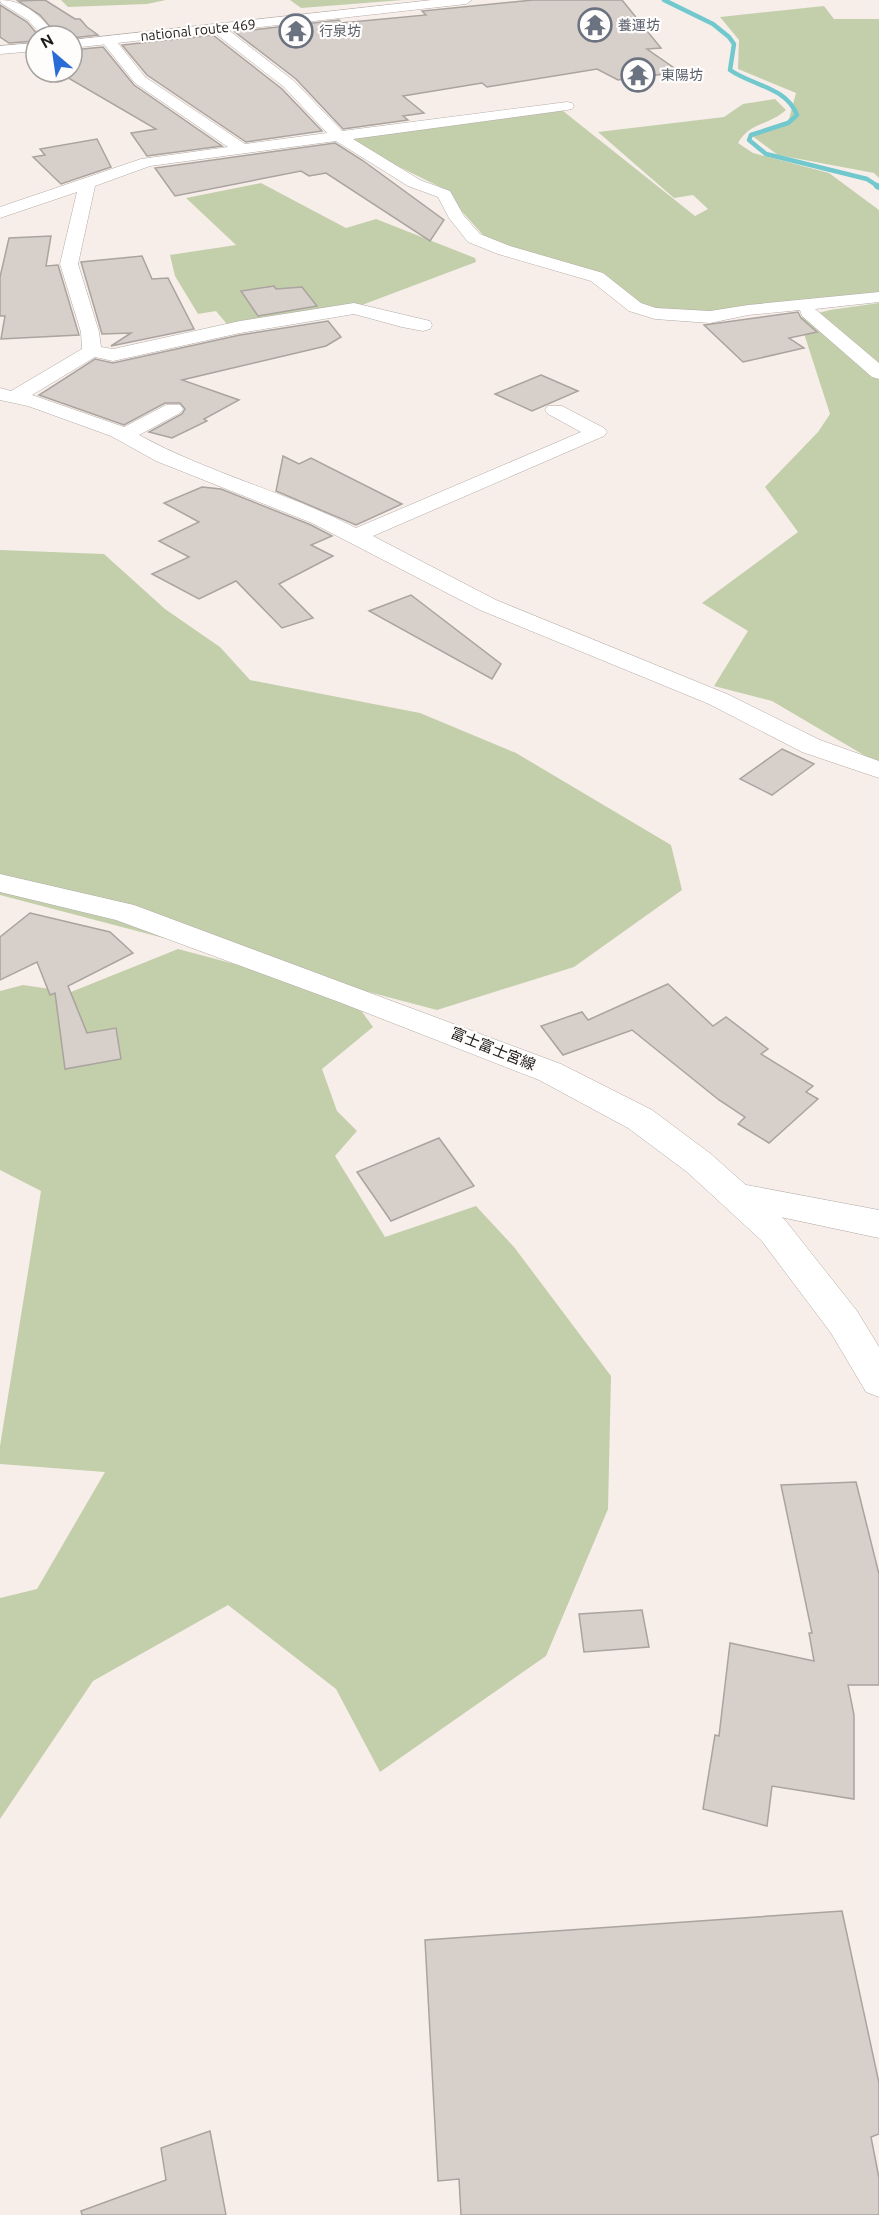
<svg xmlns="http://www.w3.org/2000/svg" width="879" height="2215" font-family="Ubuntu,'Noto Sans JP',sans-serif">
	<style>
		.green { fill: #c3cfab }
		.lines { fill: none; stroke-linecap: round; stroke-linejoin: round }
		.stream-far1 { stroke: #71c8cd; stroke-width: 4.5 }
		.stream { stroke: #71c8cd; stroke-width: 6 }
		.building { fill: #d7cfca; stroke: #aaa39e; stroke-width: 1.5 }
		.street-casing { stroke: #b2aaa6; stroke-width: 1 }
		.secondary-casing { stroke: #b2aaa6; stroke-width: 1 }
		.highway-casing { stroke: #b2aaa6; stroke-width: 1 }
		.street { fill: #fff; fill-rule: evenodd }
		.secondary { fill: #fff; fill-rule: evenodd }
		.highway { fill: #fff; fill-rule: evenodd }
		.labels { text-anchor: middle; stroke-width: 4.5; stroke-linejoin: round; paint-order: stroke }
		.far-worship-label { font-size: 14px; fill: #5b616d; stroke: #fffdfc; text-anchor: start }
		.far-street-label { font-size: 14px; fill: #1d1a19; stroke: #fffdfc }
		.street-label { font-size: 15px; fill: #1d1a19; stroke: #fffdfc }
	</style>
	<rect width="100%" height="100%" fill="#f7eeea"/>
	<g class="green">
		<polygon points="61,0 166,0 147,4 68,7"/>
		<polygon points="290,0 403,0 301,8"/>
		<polygon points="824,6 834,19 879,19 879,178 874,173 778,155 751,135 788,123 796,93 738,69 739,40 720,17"/>
		<path d="M775,99L786,110C768,126 750,122 738,143L753,153L829,173L879,210V297L698,317L643,307L609,278L523,255L483,235L440,187L339,137L558,107L695,216L708,209L693,195L674,198L598,132L724,117L743,104Z"/>
		<polygon points="261,183 346,228 376,219 475,258 476,262 354,308 231,329 216,311 198,314 175,276 170,255 236,245 186,198"/>
		<polygon points="879,303 879,764 772,701 714,686 748,631 702,603 798,532 765,487 818,432 830,414 799,318 830,310"/>
		<polygon points="0,550 104,554 165,609 220,647 250,680 420,713 516,753 671,845 682,890 574,967 437,1010 0,895"/>
		<polygon points="178,949 350,995 373,1027 322,1069 337,1111 357,1131 335,1156 385,1237 476,1206 514,1247 611,1376 608,1509 546,1656 380,1772 336,1689 228,1605 93,1681 0,1819 0,1598 37,1589 105,1472 0,1464 0,1446 41,1191 0,1170 0,991 23,985 71,992"/>
	</g>
	<g class="lines">
		<path class="stream-far1" d="M664,0L713,24L729,37L734,44L730,70C753,86 786,87 797,115L788,123L751,135L749,140L766,154L867,179L879,187"/>
		<polyline class="stream" points="877,186 879,187"/>
	</g>
	<g class="building">
		<polygon points="45,0 75,19 80,19 87,27 98,35 72,38 58,36 40,15 18,1"/>
		<polygon points="533,0 622,0 661,48 647,49 680,72 618,80 597,69 487,87 482,83 403,96 424,113 403,116 408,120 343,129 296,79 235,32 339,20 341,23 426,15 422,11"/>
		<polygon points="0,5 27,22 39,36 36,36 36,41 9,43 0,37"/>
		<polygon points="213,35 282,89 322,131 246,142 147,75 122,45"/>
		<polygon points="103,47 134,85 222,146 147,156 131,133 156,129 58,72 72,72 72,50"/>
		<polygon points="97,139 111,167 61,184 33,157 45,155 40,149"/>
		<polygon points="335,143 362,160 444,220 430,241 326,173 309,176 301,171 175,196 155,168"/>
		<polygon points="51,236 46,266 58,265 79,335 1,339 5,316 0,316 0,277 9,238"/>
		<polygon points="142,256 152,279 168,278 194,329 111,346 131,333 102,334 81,262"/>
		<polygon points="274,286 276,289 302,287 317,306 258,316 241,291"/>
		<polygon points="798,312 801,318 817,332 789,338 804,348 743,362 704,325"/>
		<polygon points="328,321 341,337 326,346 182,380 239,400 204,419 207,421 172,438 149,432 182,414 185,409 180,403 165,403 124,425 39,395 95,359 113,363 240,335"/>
		<polygon points="541,375 578,391 532,411 495,394"/>
		<polygon points="283,456 299,464 311,458 402,504 356,525 276,491"/>
		<polygon points="202,487 221,489 311,525 332,536 311,545 333,556 279,584 313,618 282,628 236,581 199,599 152,574 189,557 159,541 199,522 164,503"/>
		<polygon points="411,595 501,664 492,679 369,611"/>
		<polygon points="782,749 814,764 772,795 740,779"/>
		<polygon points="30,913 110,932 133,953 68,986 87,1033 116,1028 121,1059 65,1069 55,993 50,995 37,962 0,980 0,937"/>
		<polygon points="668,984 713,1026 726,1017 768,1049 761,1054 813,1086 806,1092 818,1099 769,1143 738,1124 745,1117 719,1100 632,1030 563,1055 541,1026 582,1012 588,1020"/>
		<polygon points="439,1138 474,1186 391,1221 357,1172"/>
		<polygon points="856,1482 879,1574 879,1685 848,1685 854,1715 854,1799 772,1786 767,1826 703,1809 715,1735 719,1736 730,1643 814,1661 809,1633 812,1633 781,1485"/>
		<polygon points="642,1610 649,1647 584,1652 579,1614"/>
		<polygon points="842,1911 879,2083 879,2134 871,2137 879,2178 879,2215 461,2215 459,2179 438,2181 425,1940"/>
		<polygon points="210,2131 226,2215 82,2215 81,2211 166,2180 161,2148"/>
	</g>
	<g class="lines">
		<g class="street-casing">
			<g id="street">
				<path d="M0,0C25,0 42,17 56,36H42L28,20L1,3Z"/>
				<path d="M217,24L222,25L294,81L342,131L567,102L572,103L574,106L572,109L567,110L353,139L420,180L450,191L464,216L480,234L510,246L603,273L641,303L656,308L710,311L748,305L879,292V302L815,309L879,363V379L872,377L802,316L800,310L748,315L710,323L655,319L629,311L591,281L498,254L468,242L449,218L438,197L408,186L336,141L150,166L95,186L78,264L99,332L101,347L113,349L240,321L354,303L430,321L432,325L430,329L423,331L402,327L354,314L240,333L113,361L95,357L32,395L124,427L166,405H180L183,409L180,413L139,435C208,473 286,492 356,528L581,432L548,414L545,410L548,406H562L604,428L607,432L604,436L373,536L496,600L727,694L820,740L879,761V778L802,752L709,704L480,610L312,523L156,461L111,436L28,406L0,400V388L11,391L82,349L81,332L60,264L77,192L0,218V207L141,159L228,147L135,83L103,43L101,40L103,37H113L145,77L245,144L327,133L284,87L212,31L210,28Z"/>
				<polygon points="736,1183 879,1210 879,1238 724,1205 719,1196 724,1187"/>
			</g>
		</g>
		<g class="secondary-casing">
			<polygon id="secondary" points="0,874 134,905 561,1064 652,1110 711,1154 785,1220 857,1311 879,1347 879,1397 866,1392 831,1333 761,1240 687,1172 628,1128 539,1080 339,1002 116,920 0,892"/>
		</g>
		<g class="highway-casing">
			<g id="highway">
				<polygon points="432,0 472,0 466,4 72,48 72,40"/>
				<polygon points="36,43 36,51 0,54 0,46"/>
			</g>
		</g>
		<use href="#street" class="street"/>
		<use href="#secondary" class="secondary"/>
		<use href="#highway" class="highway"/>
	</g>
	<defs>
		<g id="temple-ring" transform="scale(1.725)"><circle r="9.5" fill="#fffdfc" stroke="#6b7280" stroke-width="1.5"/><path d="M0-6L5-2H3V0L6.5 2.5H4V6H1.5V3h-3V6H-4V2.5H-6.5L-3 0V-2H-5Z" fill="#6b7280"/></g>
	</defs>
	<g fill-rule="evenodd">
		<use href="#temple-ring" x="595" y="25"/>
		<use href="#temple-ring" x="296" y="31"/>
		<use href="#temple-ring" x="638" y="75"/>
	</g>
	<g class="labels">
		<g class="far-worship-label">
			<text x="618" y="30">養運坊</text>
			<text x="319" y="36">行泉坊</text>
			<text x="661" y="80">東陽坊</text>
		</g>
		<g class="far-street-label">
			<text transform="translate(198 30) rotate(-6)" y="5">national route 469</text>
		</g>
		<g class="street-label">
			<text transform="translate(493 1049) rotate(22)" y="5">富士富士宮線</text>
		</g>
	</g>
	<g transform="translate(54 54) rotate(331)"><circle r="28" fill="#fffdfc" stroke="#a5a2a1" stroke-width="1.5"/>
	<path d="M0-4.5L10 22L0 15L-10 22Z" fill="#296bd7"/>
	<text y="-9" font-size="16" font-weight="bold" text-anchor="middle" fill="#1d1a19">N</text>
	</g>
</svg>
